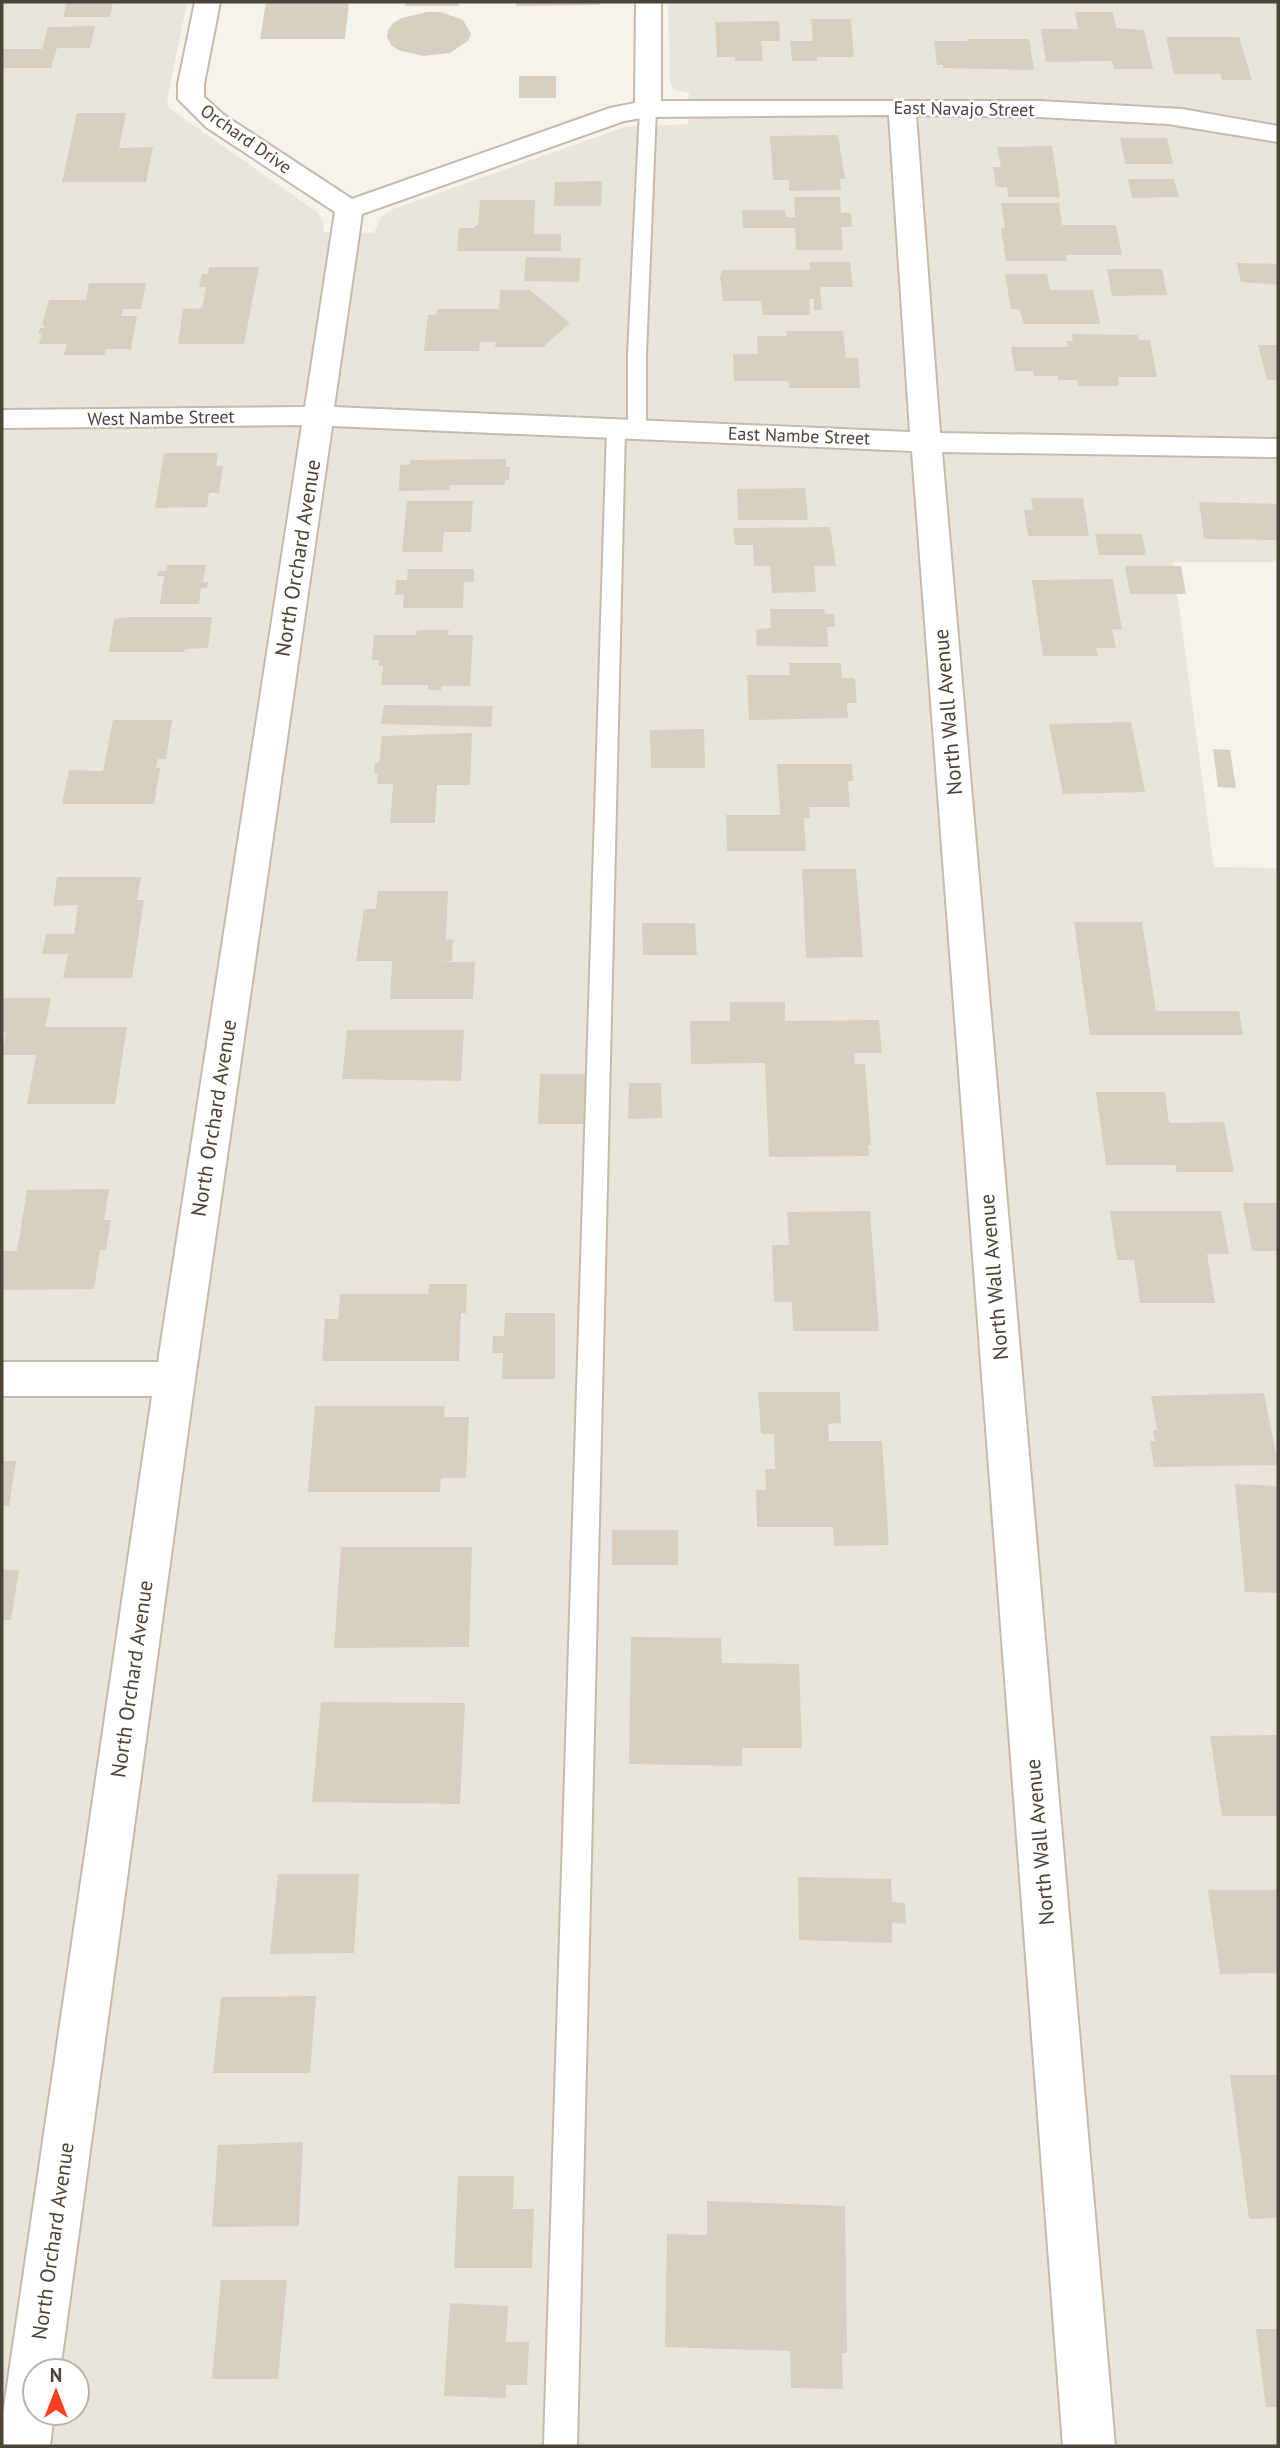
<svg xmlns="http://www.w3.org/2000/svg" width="1280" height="2448" font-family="'PT Sans',sans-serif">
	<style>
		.residential { fill: #eae5da; fill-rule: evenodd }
		.building { fill: #d8cfc1 }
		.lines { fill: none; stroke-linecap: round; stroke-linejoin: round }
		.service-casing { stroke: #c2bbae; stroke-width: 4 }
		.minor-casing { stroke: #c2bbae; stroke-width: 4 }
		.service { fill: #fff; fill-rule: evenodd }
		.minor { fill: #fff; fill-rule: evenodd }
		.labels { text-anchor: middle; stroke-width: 5; stroke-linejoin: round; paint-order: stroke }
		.far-street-label { font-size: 18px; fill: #4b4439; stroke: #fff }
		.street-label { font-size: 21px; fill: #4b4439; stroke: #fff }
	</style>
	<rect width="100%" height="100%" fill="#f6f3ec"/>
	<path class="residential" d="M2,2H187L167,101L169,108L317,212L324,225L323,232L374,233L381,217L393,209L625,127L688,124L689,93L674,90L670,83L668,2H1278V562H1173L1214,867L1278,868V2446H2ZM35,2371H77V2413H35Z"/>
	<g class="building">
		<polygon points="67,2 113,2 110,17 63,17"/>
		<polygon points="266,2 349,2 345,39 260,39"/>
		<rect x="405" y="2" width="54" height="4"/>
		<polygon points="517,2 600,2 600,5 516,6"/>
		<polygon points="427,12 441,12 463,20 471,34 468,41 450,53 423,56 398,50 391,45 387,37 388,30 393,23 402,18"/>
		<polygon points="1075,12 1113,12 1116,28 1144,30 1153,69 1114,69 1112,61 1046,62 1041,29 1078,29"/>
		<polygon points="811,19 851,19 854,57 817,57 817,61 792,61 790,41 813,41"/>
		<polygon points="779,21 780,41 761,41 763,61 735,61 735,57 717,57 715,22"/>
		<polygon points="95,26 90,48 57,48 51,68 2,68 2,49 42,49 48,27"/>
		<polygon points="1166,37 1239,37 1252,80 1222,80 1221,74 1174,74"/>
		<polygon points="967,39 1029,39 1034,70 943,68 943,65 937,65 934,41 967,41"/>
		<rect x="519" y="76" width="37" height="22"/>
		<polygon points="77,113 126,113 119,148 153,147 146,182 62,182"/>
		<polygon points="838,135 845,179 840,179 841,190 789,191 789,180 773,180 770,136"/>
		<polygon points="1120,138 1167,138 1173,164 1125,164"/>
		<polygon points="1052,146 1060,197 1008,197 1007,187 996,187 993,167 1001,167 997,147"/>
		<polygon points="1128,179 1174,179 1179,197 1132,198"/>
		<polygon points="602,181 601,206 554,206 555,182"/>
		<polygon points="794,197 840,197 841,213 851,213 852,227 841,227 843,250 796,250 795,228 743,228 742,210 785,210 786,217 795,217"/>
		<polygon points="480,200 535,200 534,234 561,234 561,251 457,251 459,228 475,228 475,225 478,225"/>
		<polygon points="1001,203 1059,203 1062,225 1116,225 1122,255 1066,255 1067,261 1006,261 1001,228 1005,228"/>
		<polygon points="526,257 581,258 579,282 524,281"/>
		<polygon points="809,262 850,262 853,287 820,287 822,310 814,310 814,299 809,299 810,315 763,315 761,301 723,301 720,277 722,270 810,270"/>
		<polygon points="1237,263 1278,264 1278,285 1241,282"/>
		<polygon points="209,267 259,267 244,344 178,344 183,309 202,308 206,287 199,287 202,274 208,274"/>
		<polygon points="1107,269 1162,269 1167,295 1112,296"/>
		<polygon points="1005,274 1047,274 1050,290 1093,290 1100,324 1024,324 1019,309 1011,309"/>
		<polygon points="89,283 146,283 141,309 123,309 121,316 137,316 131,349 106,349 105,355 64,355 67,344 39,344 42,333 38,333 40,328 44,328 44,325 42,325 49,300 86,300"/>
		<polygon points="500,290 530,290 570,323 543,347 495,347 496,342 480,342 479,351 424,351 428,315 436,315 437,309 499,309"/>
		<polygon points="786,331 843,331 846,358 858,358 860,388 789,388 788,381 734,381 733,354 758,354 757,336 787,336"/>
		<polygon points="1071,334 1138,335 1139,340 1150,340 1157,377 1118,377 1119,386 1078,386 1077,380 1058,380 1058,376 1034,376 1033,371 1015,371 1011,347 1068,347 1067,341 1073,341"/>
		<polygon points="1258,345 1278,345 1278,380 1267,380"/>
		<polygon points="164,453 218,453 216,466 223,466 219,493 209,493 207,507 155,508"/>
		<polygon points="506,459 506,467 510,467 509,480 505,480 505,485 450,485 449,490 399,491 400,465 410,464 410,460"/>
		<polygon points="805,488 808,520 738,520 737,489"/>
		<polygon points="1031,498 1083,498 1089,536 1028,536 1024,510 1033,510"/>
		<polygon points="407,501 473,501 471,532 444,532 442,552 402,552"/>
		<polygon points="1199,502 1278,504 1278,540 1204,539"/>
		<polygon points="830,527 836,566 814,566 816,592 772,593 770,566 754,566 753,545 735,545 733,528"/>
		<polygon points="1095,534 1142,534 1146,555 1099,555"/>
		<polygon points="167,565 206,565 203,582 208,582 207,588 201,588 199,604 160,604 164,576 157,576 158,571 166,571"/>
		<polygon points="1125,566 1181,566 1186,594 1130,594"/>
		<polygon points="408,569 474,569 474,582 464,582 463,608 403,608 404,595 395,595 396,580 407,580"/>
		<polygon points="1113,579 1122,630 1112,629 1116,648 1096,648 1098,656 1043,656 1032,580"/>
		<polygon points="770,609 824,609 825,614 834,614 835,627 827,627 828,647 757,646 756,629 771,628"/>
		<polygon points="130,617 212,617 208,648 185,649 184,652 109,652 114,619"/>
		<polygon points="417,630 449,630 448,635 473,635 470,686 441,686 441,690 428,690 428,685 381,685 383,666 379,666 379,660 372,660 374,635 416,635"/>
		<polygon points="789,663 841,663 842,678 855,678 857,703 847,703 848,718 749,720 747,675 790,675"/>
		<polygon points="384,705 493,706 491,727 381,724"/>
		<polygon points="113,720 172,720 166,759 158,759 156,768 160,768 154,804 62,804 69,770 103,771"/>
		<polygon points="1131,722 1145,792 1063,794 1049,724"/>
		<polygon points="704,729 705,768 651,768 650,730"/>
		<polygon points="472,733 470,785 437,785 435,823 390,823 393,784 377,784 378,773 374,773 375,763 379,763 382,736"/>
		<polygon points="1213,749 1230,750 1236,788 1218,787"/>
		<polygon points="777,764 852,764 853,781 848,781 850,807 809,807 810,818 804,818 806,851 727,851 726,815 780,815"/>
		<polygon points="802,869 856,869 863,957 806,958"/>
		<polygon points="57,877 141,877 137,900 144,900 132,978 63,978 68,954 42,954 46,934 74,934 78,905 53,906"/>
		<polygon points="378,891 448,891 446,940 453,939 452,961 440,962 475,962 473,999 390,999 392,961 356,961 364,909 376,909"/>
		<polygon points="1074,922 1142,922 1156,1011 1239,1011 1243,1035 1090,1035"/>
		<polygon points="642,923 695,923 697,955 643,955"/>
		<polygon points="2,998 51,998 45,1027 127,1027 115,1104 27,1104 36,1055 2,1055 6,1032 2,1032"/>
		<polygon points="730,1002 785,1002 785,1021 879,1020 882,1053 854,1053 855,1064 865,1064 871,1145 868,1145 869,1156 769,1157 765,1063 691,1064 690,1021 730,1021"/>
		<polygon points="347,1030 464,1030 461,1081 342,1079"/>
		<polygon points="540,1074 588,1074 587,1124 538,1124"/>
		<polygon points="629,1083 661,1083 662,1118 628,1119"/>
		<polygon points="1096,1092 1165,1092 1169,1123 1224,1122 1234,1172 1177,1172 1175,1165 1106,1165"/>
		<polygon points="109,1189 104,1220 111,1220 106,1250 100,1250 94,1289 2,1290 2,1251 17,1251 27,1190"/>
		<polygon points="1243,1203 1278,1203 1278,1251 1252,1251"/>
		<polygon points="870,1211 879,1331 793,1331 792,1302 774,1302 772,1245 789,1245 787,1212"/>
		<polygon points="1110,1211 1221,1211 1229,1254 1207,1254 1215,1303 1140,1303 1134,1260 1117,1260"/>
		<polygon points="429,1284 467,1284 466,1313 461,1313 459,1361 322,1361 325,1319 338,1319 340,1294 428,1294"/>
		<polygon points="505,1313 555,1313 555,1379 502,1379 503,1353 492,1353 493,1336 504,1336"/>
		<polygon points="758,1392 840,1392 841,1423 828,1424 829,1441 882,1441 889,1545 834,1546 833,1527 757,1527 756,1490 766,1490 765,1469 775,1469 774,1434 761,1434"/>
		<polygon points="1264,1393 1278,1465 1154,1467 1150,1441 1155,1441 1153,1430 1157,1430 1151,1396"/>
		<polygon points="315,1406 445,1406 444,1417 469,1417 466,1478 441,1478 440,1492 308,1492"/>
		<polygon points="2,1461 16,1461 9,1506 2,1506"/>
		<polygon points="1235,1484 1278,1486 1278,1593 1245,1592"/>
		<rect x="612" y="1530" width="66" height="35"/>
		<polygon points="341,1547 472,1547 469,1647 334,1648"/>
		<polygon points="2,1570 19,1570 11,1620 2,1620"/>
		<polygon points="631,1637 721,1638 722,1663 799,1664 802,1748 742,1748 742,1766 629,1764"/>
		<polygon points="321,1702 465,1703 460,1804 312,1802"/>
		<polygon points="1278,1735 1278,1816 1222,1816 1210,1736"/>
		<polygon points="278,1874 359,1874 354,1953 270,1954"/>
		<polygon points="798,1877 891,1879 892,1902 905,1903 906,1924 892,1923 892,1943 799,1940"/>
		<polygon points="1208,1890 1278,1890 1278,1973 1220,1974"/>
		<polygon points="316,1996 310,2073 213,2073 221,1997"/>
		<polygon points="1230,2075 1278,2075 1278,2218 1249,2219"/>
		<polygon points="303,2142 299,2226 212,2227 218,2145"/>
		<polygon points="458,2176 514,2176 513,2209 534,2209 532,2268 454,2268"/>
		<polygon points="707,2201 845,2206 847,2353 842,2353 843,2389 791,2388 790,2351 665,2347 667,2234 707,2235"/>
		<polygon points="221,2280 287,2280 278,2379 212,2379"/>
		<polygon points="450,2303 508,2306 506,2342 529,2342 527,2385 506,2385 506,2398 444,2396"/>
		<polygon points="1256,2329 1278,2329 1278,2407 1266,2407"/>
	</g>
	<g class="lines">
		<g class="service-casing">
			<g id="service">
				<polygon points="648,104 656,109 646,354 646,429 637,435 628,429 628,354 640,109"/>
				<polygon points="616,423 625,429 577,2446 544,2446 607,429"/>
			</g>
		</g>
		<g class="minor-casing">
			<path id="minor" d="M195,2H220L204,84V97L224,115L352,199L610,108L635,103L636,2H661V101H1039L1182,109L1278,126V142L1168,124L1039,117L916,115L940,433L1278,439V457L942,452L1115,2446H1063L912,451L332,426L195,1379L60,2371H35V2413H54L50,2446H2V2421L152,1396H2V1362H158L302,425L2,428V410L305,407L335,212L206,127L178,99V84ZM889,115L910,432L334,407L362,214L624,121L648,117Z"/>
		</g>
		<use href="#service" class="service"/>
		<use href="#minor" class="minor"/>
	</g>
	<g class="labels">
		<g class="far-street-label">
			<text transform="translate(964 109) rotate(1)" y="6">East Navajo Street</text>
			<text transform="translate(246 139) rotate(35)" y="6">Orchard Drive</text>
			<text transform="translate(161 418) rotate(-1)" y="6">West Nambe Street</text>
			<text transform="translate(799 436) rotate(2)" y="6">East Nambe Street</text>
		</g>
		<g class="street-label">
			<text transform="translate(298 558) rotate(-81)" y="7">North Orchard Avenue</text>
			<text transform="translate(948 712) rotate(-95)" y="7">North Wall Avenue</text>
			<text transform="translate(214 1118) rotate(-81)" y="7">North Orchard Avenue</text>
			<text transform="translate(994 1277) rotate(-95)" y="7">North Wall Avenue</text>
			<text transform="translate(132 1679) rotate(-82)" y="7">North Orchard Avenue</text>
			<text transform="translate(1040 1842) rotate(-95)" y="7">North Wall Avenue</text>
			<text transform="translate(53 2241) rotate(-82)" y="7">North Orchard Avenue</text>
		</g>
	</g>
	<rect width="1280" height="2448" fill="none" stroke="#4b4439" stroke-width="7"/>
	<g transform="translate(56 2392)"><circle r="33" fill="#ffffff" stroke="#b7b4b0" stroke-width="2"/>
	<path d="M0-5L12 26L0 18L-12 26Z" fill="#fc3f1d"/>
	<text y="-10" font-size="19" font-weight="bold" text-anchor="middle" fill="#4b4439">N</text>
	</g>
</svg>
